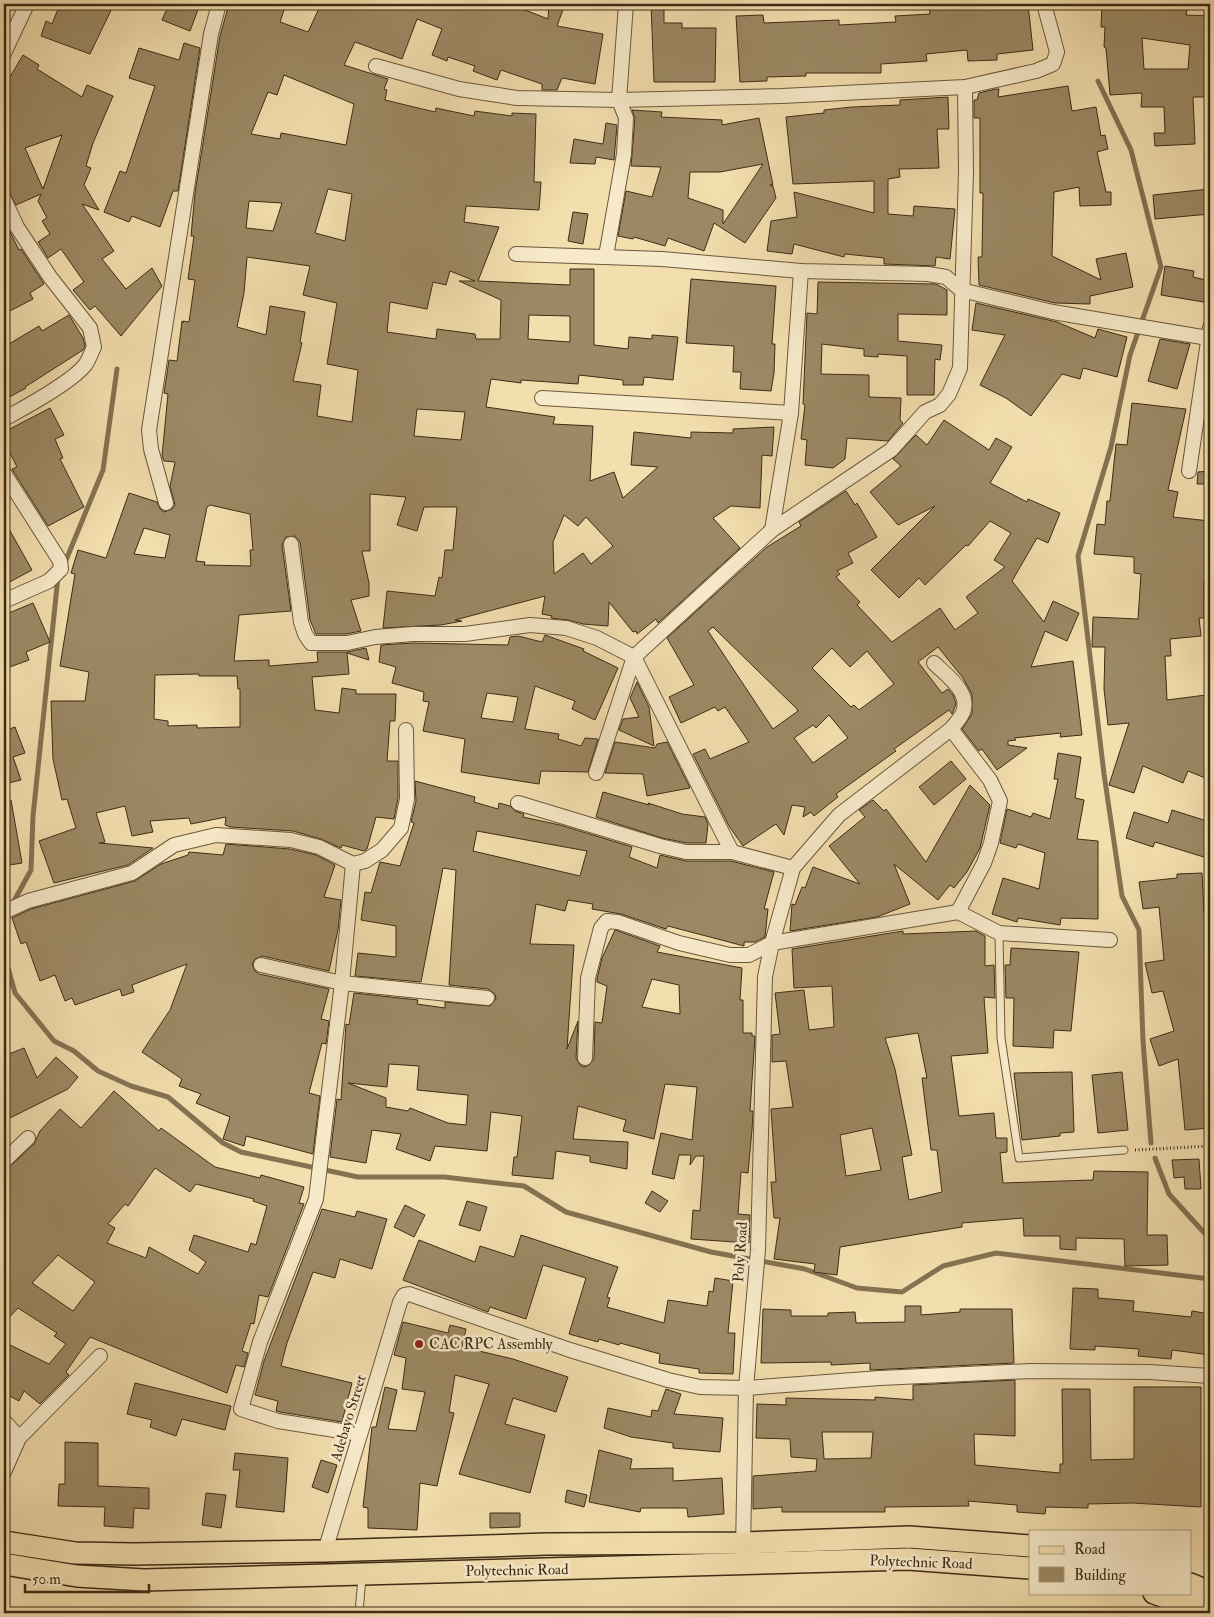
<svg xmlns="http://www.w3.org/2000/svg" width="1214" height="1617" font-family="'IM FELL Double Pica',serif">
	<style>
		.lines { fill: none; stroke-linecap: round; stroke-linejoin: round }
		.stream { stroke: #857252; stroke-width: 5 }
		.building { fill: #9c8965; stroke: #3d2c15; fill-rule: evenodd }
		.lane-casing { stroke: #6a583b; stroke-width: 9 }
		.street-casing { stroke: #6a583b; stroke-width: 16 }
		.primary-casing { stroke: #3d2c15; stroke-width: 24 }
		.path { stroke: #3d2c15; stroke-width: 3; stroke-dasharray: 1 2.5; stroke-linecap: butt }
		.lane { stroke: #f7eaca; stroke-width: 7 }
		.street { stroke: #f7eaca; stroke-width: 14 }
		.primary { stroke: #f3deae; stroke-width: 21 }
		.poi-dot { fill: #8f2418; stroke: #f7eaca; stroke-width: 2 }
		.labels { text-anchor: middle; stroke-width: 5; stroke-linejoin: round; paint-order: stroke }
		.street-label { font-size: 15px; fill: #3d2c15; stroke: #f7eaca }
		.poi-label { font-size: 15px; fill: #3d2c15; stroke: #f7eaca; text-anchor: start }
	</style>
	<rect width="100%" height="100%" fill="#f3deae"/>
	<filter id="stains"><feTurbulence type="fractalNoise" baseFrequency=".004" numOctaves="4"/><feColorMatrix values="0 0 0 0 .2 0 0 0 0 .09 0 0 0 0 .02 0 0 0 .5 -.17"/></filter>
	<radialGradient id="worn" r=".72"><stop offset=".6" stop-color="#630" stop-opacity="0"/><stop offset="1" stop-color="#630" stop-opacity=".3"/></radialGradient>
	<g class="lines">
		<g class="stream">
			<polyline points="1098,81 1131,150 1161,267 1130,355 1111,447 1078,556 1104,774 1122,896 1139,930 1143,1041 1151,1143"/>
			<polyline points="64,565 103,470 117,369"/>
			<polyline points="14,901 31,870 33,816 58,577"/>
			<polyline points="4,953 15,993 54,1041 74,1051 98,1071 131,1086 168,1097 223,1143 241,1152 358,1177 444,1177 524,1186 566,1212 711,1252 805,1269 857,1288 902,1292 943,1266 996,1253 1210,1279"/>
			<polyline points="1155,1158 1169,1194 1208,1237 1210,1279"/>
		</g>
	</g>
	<g class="building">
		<polygon points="60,4 114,4 90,54 41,36 46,21 52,24"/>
		<polygon points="169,4 200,4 190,31 162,20"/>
		<path d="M229,4H286L280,22L308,32L321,4H510L548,19L549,4H565L557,26L603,34L595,84L562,78L557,90H542V84L501,70L497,80L473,71L475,66L448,57L447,61L432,55L442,29L417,19L402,59L355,42L344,65L388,79L384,89L387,90L385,100L435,112L436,108L474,116L475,111L512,116V113L536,114L534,182H541L539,210L466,206L464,222L499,227L478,281L570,285V269H594V345L628,349L629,337L652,339V335L678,337L673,380L644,377L643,385H623V380L579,375L578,384L521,380V383L491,379L486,407L555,417L553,424L593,426L590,481L614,472L623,498L658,467L631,465L634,432L691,438V432L733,433V429L774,427L772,456L762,455L760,508L731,506L713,518L740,548L658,623L656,619L637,634L636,631L633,632L609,602L608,626L583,624L568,620L551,618L552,616L542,614L545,596L455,620L462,621L441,625L383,628L387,591L435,596L439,577L442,578L445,550H453L457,507H424L417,531L397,525L406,497L370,494V551H362L369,583V596L351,600L361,631L346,634H316L310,620L300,542L295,536L286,537L282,545L291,611L239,615L234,661L269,660V666L318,662L317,652H347L366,648L369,660L347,653L349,674L312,677L315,710L339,713L342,688L356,690V694H396L395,721H390L387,761H398V798L394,819L376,817L367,849L364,851L342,845L341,848L321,839L293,831L230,827L225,825L226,817L191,824L189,818L150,821L153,832L132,836L125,806L96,813L105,842L99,843L153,848L128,865L54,883L39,841L76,828L67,799L62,800L53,759L51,701H85L89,672L60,666L75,574L71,573L78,550L106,558L129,493L157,502L160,509L164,512L172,509L175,505L170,486L175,462L164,461L162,456L168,394L164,393L169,360L177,361L182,321L183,323V321L189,322L195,280L188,279L194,236H191L195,193L220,36ZM284,75L354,104L346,145L281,133L280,139L251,134L268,92L277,95ZM328,189L352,194L345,241L315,233ZM249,201L282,203L273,231L246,228ZM247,257L310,266L303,295L337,303L327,364L358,370L352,422L317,416L321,385L293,381L302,343L300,342L305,312L270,306L266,335L237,327L244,293ZM450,271L475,281H459L501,300L500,339H476L475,334L437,329L436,339L387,332L390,302L427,309L433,282L446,285ZM529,315L570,316V342L528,339ZM417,409L465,412L461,440L414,436ZM210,505L250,514L253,550H250L251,566L204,565L205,562L196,561L207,507ZM564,515L578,526L586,517L613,546L591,564L583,553L554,574L553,542ZM144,528L170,535L165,558L134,554ZM199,674V676H237L238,689H240V727L197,728V725L168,726V721L154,719L155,675Z"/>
		<polygon points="651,4 664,4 664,23 682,23 682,28 716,28 715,82 654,82"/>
		<polygon points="929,4 1028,4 1033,50 997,54 997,60 968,61 967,50 926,54 927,61 881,64 881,73 806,73 806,76 767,77 767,81 740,82 736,16 763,15 764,23 839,20 839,25 896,22 895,16 930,14"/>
		<path d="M1102,4L1157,6L1187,10L1186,15L1210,16V97H1193L1195,144L1155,146L1154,133H1165L1164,107H1141L1142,93L1110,95L1106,48L1104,47L1105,27H1101ZM1142,38L1190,45L1188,69H1144Z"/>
		<polygon points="184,43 200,48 178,191 173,191 160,227 132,216 129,222 104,212 120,171 126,173 155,86 129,78 139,48 179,60"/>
		<path d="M23,55L39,65L37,69L82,97L87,85L113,96L93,143L86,166L91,168L84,185L99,210L82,204L114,251L102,259L126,289L152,268L162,286L121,336L95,306L90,310L73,290L84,282L61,249L48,258L38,242L50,234L42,221L47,218L38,201L41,194L16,205L9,192L4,190V87ZM62,135L43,189L25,148Z"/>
		<polygon points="1068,86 1072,111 1096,107 1101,136 1105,135 1108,149 1097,152 1106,192 1111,192 1111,205 1080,206 1079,187 1054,192 1052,256 1101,280 1096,259 1126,253 1133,287 1090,296 1090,304 1055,303 979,285 978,257 982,257 983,193 980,193 980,118 974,118 974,100 977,100 979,93 996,89 999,89 998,97"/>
		<polygon points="948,97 949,129 937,129 939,168 899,169 900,177 888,179 888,214 913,216 914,206 955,209 950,259 936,257 935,266 884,264 884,258 845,254 844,257 794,244 792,254 767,251 771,221 797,217 794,192 874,213 874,181 793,184 786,117 824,113 824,110 852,107 900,105 900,100"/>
		<path d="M632,110L662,112L661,117L722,120V125L759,118L773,185H770L773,186L776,198L745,243L714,223L704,251L668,238L665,246L634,237L633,239L618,236L626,191L652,197L661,167L631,166L635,118ZM763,164L723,224V210L688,198L690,172H720Z"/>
		<polygon points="606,123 617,125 614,160 596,157 595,164 570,163 574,139 603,144"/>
		<polygon points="1209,189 1210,214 1155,219 1153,195"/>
		<polygon points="573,212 588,214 583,244 568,241"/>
		<polygon points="4,220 19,250 21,249 44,284 30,293 33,299 4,314"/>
		<polygon points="1165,266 1194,271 1193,277 1210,281 1210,303 1161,295"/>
		<polygon points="691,279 776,286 772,344 775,344 774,373 771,391 740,389 741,372 733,372 734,346 686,343"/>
		<polygon points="818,282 936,284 947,290 947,315 898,314 898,341 942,345 940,360 935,359 934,395 907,395 907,356 878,354 878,357 864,356 864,349 822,344 821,374 869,375 869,397 901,398 900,420 903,423 888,441 847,438 845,459 833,468 805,465 807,440 801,439 805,405 803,404 807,313 817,314"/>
		<polygon points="976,303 1057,322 1095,338 1098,329 1127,337 1117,377 1083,368 1080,379 1062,374 1031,416 1006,398 980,385 1005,335 972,330"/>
		<polygon points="69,315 83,338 85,346 83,350 25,387 26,388 4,400 4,347 39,326 42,331"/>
		<polygon points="1160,339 1190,344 1177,389 1148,381"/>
		<polygon points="1132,403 1186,409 1168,490 1178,492 1173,517 1210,521 1210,546 1206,546 1207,581 1204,581 1204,618 1199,618 1201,636 1170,639 1171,656 1165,656 1167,700 1206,695 1210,685 1210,780 1188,771 1183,783 1143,766 1134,793 1109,785 1129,723 1108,725 1104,689 1105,647 1092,647 1093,617 1138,619 1141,574 1134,573 1134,557 1094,554 1097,524 1105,525 1107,501 1110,501 1116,444 1127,445"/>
		<polygon points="50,408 64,435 55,439 63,458 60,459 84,507 48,526 12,469 17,467 4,441 4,432"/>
		<path d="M944,420L989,450L996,438L1012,447L990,483L1027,502L1028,499L1060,513L1048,543L1037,538L1012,581L1044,622L1053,601L1079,613L1067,641L1045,631L1031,667L1073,661L1082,735L1060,737L1061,733L1014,738L1016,740L1008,741V745L1027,748L997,770L982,749L979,751L962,729L972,714V694L963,678L938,647L918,662L942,693L948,689L953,695L956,704L952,714L949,710L894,749L896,751L836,794L838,797L814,816L811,812L803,817L805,807L792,805L784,835L776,824L743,846L729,826L693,754L705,749L710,759L749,742L725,707L718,711L715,707L681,723L669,697L694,685L667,638L767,547L801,526L799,522L846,491L855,505L857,503L877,537L848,553L853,563L837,571L840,574L836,577L860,602L857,605L892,642L940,608L955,630L978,613L966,597L1005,567L994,560L1011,533L990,521L968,546L966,545L925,585L919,578L899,598L871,570L935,506L898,525L870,492L901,466L893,459L916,435L927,445ZM713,627L796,708L798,711L773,729L708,631ZM832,648L850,667L867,651L894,684L859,710L854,705L851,707L812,668ZM829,715L848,738L813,763L794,738L813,725L816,728Z"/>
		<polygon points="1210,471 1210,484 1197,484 1198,472"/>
		<polygon points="4,520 32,570 4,585"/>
		<polygon points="33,603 50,642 26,652 29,660 4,669 4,615"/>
		<path d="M545,635L584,649L583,651L618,668L595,720L572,709L575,701L535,686L525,729L559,734L558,739L581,746L585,738L598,739L588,772L541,771L539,784L461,772L465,739L423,731L429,702L423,701L424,692L392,683L396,667L379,662L381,645L413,643L508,645L510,637L518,636L542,642ZM487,693L518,697L513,722L481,718Z"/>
		<polygon points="637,682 649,707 654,746 619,730 623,719 639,717 630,698"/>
		<polygon points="15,727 25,753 13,757 21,780 4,784 4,731"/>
		<polygon points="615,742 655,748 657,744 667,742 690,788 647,796 643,774 605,773"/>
		<polygon points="1058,753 1081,757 1075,798 1084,800 1077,839 1098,841 1098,919 1061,918 1060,925 1018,918 1017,922 992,914 1003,878 1039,889 1045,853 1018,844 1016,848 1000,843 1007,809 1031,817 1033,813 1050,819 1058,779 1054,779"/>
		<polygon points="951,761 966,779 934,805 919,787"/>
		<path d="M415,781L475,797L474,802L498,809L499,803L510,806L515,811L524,814L523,817L560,825L632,847L629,857L657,868L660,855L686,861H731L774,872L764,909H768L765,937L755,942H744V946L668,926L666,929L621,914L592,909L593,904L568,900L565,911L536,904L530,944L574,945L567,1049L578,1021L576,1058L580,1065L584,1067L589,1065L594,1059L595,1022L602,1023L607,986L597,982V979L602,958L615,930L660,946L657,952L742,968L740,1000H743V1033H752V1036H755L750,1111H753L752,1130L748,1173L741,1172L738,1214L750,1215L749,1243L691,1239L693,1210L700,1211L704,1156H696L690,1165L691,1155H679L674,1179L652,1174L661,1133L692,1140L697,1087L665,1084L654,1139L623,1131L626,1120L578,1106L573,1139L628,1142L627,1169L590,1162V1156L556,1151L553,1179L512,1175L514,1157H517L522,1116L491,1112L487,1151L435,1146L430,1161L396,1149L401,1134L372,1130L366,1163L330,1157L337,1099L341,1100L346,1024L349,1025L354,993L418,1000L417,1004L445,1008V1002L490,1006L496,999L495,994L488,989L449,985L456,870L443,868L421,982L355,976L358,953L396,957V926L361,920L365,892L371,893L380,862L400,866L414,823L411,822L416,801ZM477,831L587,851L580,876L473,851ZM652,979L679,985L680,1014L642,1007ZM389,1064L419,1066L417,1090L468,1095L466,1125L448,1123L410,1108L408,1111L386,1107V1098L348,1083L387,1087Z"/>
		<polygon points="970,785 990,805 980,848 967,872 954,888 950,885 938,900 894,864 910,904 877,917 790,931 792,904 795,905 802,887 805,888 813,867 860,884 829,846 865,817 859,810 873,800 884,811 886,809 926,862"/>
		<polygon points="603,792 649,805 648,803 682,814 705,817 708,824 706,843 687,843 662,838 596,817"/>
		<polygon points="11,800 22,863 4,866 4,801"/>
		<polygon points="1172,810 1210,822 1207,858 1155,842 1153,847 1126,838 1134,812 1168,823"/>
		<polygon points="226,844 290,849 316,855 335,865 324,897 341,900 338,930 329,971 262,956 255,959 252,964 255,971 259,974 329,989 321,1019 329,1021 326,1044 322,1043 309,1093 320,1096 313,1154 246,1136 244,1146 223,1139 230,1117 196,1103 201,1094 179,1086 182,1079 142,1052 170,1010 187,964 132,985 134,992 122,996 120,989 75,1005 72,998 65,1001 55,975 40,981 26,942 21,944 12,918 31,909 135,881 161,864 188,855 189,852 223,855"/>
		<polygon points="1202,873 1204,914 1210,913 1210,1128 1185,1130 1178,1059 1159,1066 1150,1039 1174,1031 1163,991 1152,993 1145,963 1164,960 1159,907 1143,909 1139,882 1177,878 1177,874"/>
		<path d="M903,931V934L976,931L985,936V966L994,965L995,998L984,997L988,1053L951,1056L959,1116L994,1113L996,1138H1007V1152L1000,1153L1003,1183L1093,1180L1094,1171L1148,1172L1147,1235H1167L1168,1265L1125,1266L1124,1239L1076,1238V1250L1060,1249V1236H1024L1023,1218L962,1223V1227L840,1247L837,1275L814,1272L815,1264L774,1259L780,1218H774L771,1182H776L771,1109L793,1107L786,1061L772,1062V1035L780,1034L775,993L804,990L809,1030L834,1027L832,986L794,988L792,949ZM918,1033L927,1078H922L931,1150H937L942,1192L909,1200L902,1157L912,1155L895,1069L885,1038ZM872,1128L881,1170L846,1176L840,1135Z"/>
		<polygon points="1011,948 1079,952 1071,1031 1054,1030 1053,1048 1013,1046 1014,998 1006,998 1005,965 1010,965"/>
		<polygon points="24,1048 37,1078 56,1057 78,1077 68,1089 4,1121 4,1056"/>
		<polygon points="1072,1072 1074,1132 1060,1133 1060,1136 1022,1140 1014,1073"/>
		<polygon points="1122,1072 1128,1130 1098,1133 1092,1075"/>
		<path d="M114,1091L159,1131L161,1128L215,1167L260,1178L261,1175L304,1187L299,1203L304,1204L268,1297L259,1295L254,1324L251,1323L242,1351L248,1353L244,1367L236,1365L227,1393L90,1337L66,1372L69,1375L40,1404L24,1391L19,1401L4,1393V1342L49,1364L66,1344L54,1336L57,1333L18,1308L4,1323V1172L34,1144L40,1131L60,1109L81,1128ZM155,1168L190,1192L196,1184L254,1199L253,1201L267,1206L256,1245L251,1243L248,1252L194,1235L189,1250L206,1262L198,1274L149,1247L146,1258L107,1243L115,1228L108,1224L125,1204L128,1206ZM58,1255L95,1282L73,1311L32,1283Z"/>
		<polygon points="1199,1159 1201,1189 1185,1189 1184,1177 1174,1178 1172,1160"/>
		<polygon points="652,1191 668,1201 660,1212 645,1203"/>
		<polygon points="467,1201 487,1207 480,1231 459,1225"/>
		<polygon points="405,1205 425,1215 414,1237 394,1227"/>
		<polygon points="322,1209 355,1217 357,1211 387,1219 372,1269 340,1259 335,1278 313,1272 287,1343 281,1366 352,1383 342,1422 280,1412 276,1411 278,1401 255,1395 264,1361"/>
		<polygon points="521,1235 618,1267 607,1297 610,1298 607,1307 664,1323 668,1300 707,1306 709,1291 713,1292 715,1278 733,1281 728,1333 735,1333 733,1374 699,1373 699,1369 659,1363 660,1354 620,1343 619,1345 599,1339 598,1342 569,1334 586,1278 543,1265 526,1319 490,1307 488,1312 403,1280 419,1240 475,1262 480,1246 514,1257"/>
		<polygon points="1073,1288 1098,1289 1098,1298 1134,1301 1133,1311 1191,1317 1192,1311 1210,1314 1210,1355 1172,1350 1171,1359 1138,1356 1139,1349 1095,1346 1095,1350 1070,1349"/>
		<polygon points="905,1306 921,1306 921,1315 960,1312 960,1309 1012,1309 1014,1363 870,1370 870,1363 831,1365 831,1362 761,1363 763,1309 791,1310 791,1316 828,1316 828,1313 855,1312 856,1323 905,1322"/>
		<polygon points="403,1322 448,1333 450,1325 466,1329 462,1347 513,1359 568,1377 556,1412 513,1398 505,1424 545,1435 530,1493 459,1474 489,1384 455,1375 449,1412 454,1413 441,1468 437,1486 420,1483 417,1530 368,1528 368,1508 363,1507 372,1427 376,1427 385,1387 397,1390 388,1429 416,1431 425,1392 402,1389 406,1358 394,1355"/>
		<path d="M1015,1380V1436L974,1434L975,1465L1060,1473V1464H1063L1062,1389H1090L1091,1460L1134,1459V1387H1201V1507L1132,1503L1088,1504V1508L1046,1507L1045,1514L1017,1512V1505L968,1501L969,1506L885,1507V1512H782V1507L753,1509V1476L816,1471L817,1459L791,1457L790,1439L756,1438L757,1404L786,1405V1398L875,1400V1397L913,1400V1385ZM822,1432H873L871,1458L824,1459Z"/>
		<polygon points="135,1383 231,1406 225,1430 182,1419 176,1436 150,1427 152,1420 127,1414"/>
		<polygon points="666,1389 681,1394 674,1414 723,1418 720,1452 673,1448 673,1443 631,1437 604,1428 608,1408 651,1417 652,1410 658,1411"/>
		<polygon points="65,1442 98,1443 98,1486 149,1488 149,1509 134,1508 133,1528 104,1526 105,1507 58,1506 59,1484 65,1484"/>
		<polygon points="599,1450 632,1459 630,1469 673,1468 673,1481 722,1478 724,1514 688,1517 687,1508 641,1508 640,1512 589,1502"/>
		<polygon points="235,1453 288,1458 284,1512 236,1507 240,1470 233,1470"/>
		<polygon points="321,1460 337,1465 328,1493 312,1487"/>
		<polygon points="567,1490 587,1495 584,1507 565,1502"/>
		<polygon points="206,1493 226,1495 221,1528 202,1525"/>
		<polygon points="490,1513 520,1513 520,1527 490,1528"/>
	</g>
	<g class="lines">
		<g class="lane-casing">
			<g id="lane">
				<polyline points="999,933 1001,1038 1019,1158 1124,1150"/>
				<polyline points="359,1613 362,1577"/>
			</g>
		</g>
		<g class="street-casing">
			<g id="street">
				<polyline points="4,53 27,4"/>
				<polyline points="376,66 459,89 517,98 619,100 782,96 965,87 1036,71 1053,64 1057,52 1044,4"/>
				<path d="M4,199L17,227L50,277L90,328L94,347C91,353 89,360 85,365C72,382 24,408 4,419"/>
				<polyline points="516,254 662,259 801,271 928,274 946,277 961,290 1053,312 1208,338"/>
				<polyline points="606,256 624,154 626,118 619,100 626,4"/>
				<polyline points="542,398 791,413"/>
				<polyline points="1189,471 1210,328"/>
				<polyline points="4,473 60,561 61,569 49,581 4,601"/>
				<polyline points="166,503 151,449 149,430 211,34 219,4"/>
				<polyline points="772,530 791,413 801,271"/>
				<polyline points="291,544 301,622 305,634 311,643 347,643 375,637 413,634 465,634 530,625 566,628 597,638 634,657 732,852"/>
				<polyline points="951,729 990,780 1000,801 991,843 984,863 958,912"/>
				<polyline points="596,773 634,657 772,530 891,450 925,412 940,405 949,394 960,368 966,172 965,87"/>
				<polyline points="518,803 660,846 686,852 732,852 793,868"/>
				<polyline points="353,864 342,983 316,1199 260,1342 241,1409 278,1421 360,1434"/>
				<polyline points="4,912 28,901 132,873 174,845 216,835 291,840 319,847 353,864 365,861 382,850 401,828 407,799 406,730"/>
				<polyline points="261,965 342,983 487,998"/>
				<polyline points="585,1058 588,978 601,928 607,921 618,922 679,943 730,955 749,955 772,943 958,912 999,933 1110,940"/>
				<polyline points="4,1161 28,1138"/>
				<polyline points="4,1421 19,1438"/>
				<polyline points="4,1472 19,1438 100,1356"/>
				<path d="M743,1550L746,1388L758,1250L765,977L772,943L793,868L839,815L951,729C955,724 961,718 963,712C971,692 946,675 934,663"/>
				<polyline points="325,1551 400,1302 404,1295 409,1294 570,1350 668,1380 700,1387 746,1388 880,1378 1031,1371 1149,1372 1210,1376"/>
			</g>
		</g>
		<g class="primary-casing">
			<g id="primary">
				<polyline points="4,1542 75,1553 133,1554 325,1551 547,1544 743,1543 909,1537 1030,1546"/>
				<polyline points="4,1564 77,1576 144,1580 908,1559 1030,1568"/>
				<polyline points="1190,1584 1210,1592"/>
				<polyline points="1154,1593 1210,1613"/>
			</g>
		</g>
		<polyline class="path" points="1135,1150 1210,1146"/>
		<use href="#lane" class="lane"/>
		<use href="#street" class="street"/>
		<use href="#primary" class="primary"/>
	</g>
	<circle class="poi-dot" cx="419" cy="1344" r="5"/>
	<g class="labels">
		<g class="street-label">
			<text transform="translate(740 1252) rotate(-86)" y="5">Poly Road</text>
			<text transform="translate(348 1418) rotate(-73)" y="5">Adebayo Street</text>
			<text transform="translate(921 1562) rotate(2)" y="5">Polytechnic Road</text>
			<text transform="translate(517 1570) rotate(-1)" y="5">Polytechnic Road</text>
		</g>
		<g class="poi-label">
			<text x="429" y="1349">CAC RPC Assembly</text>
		</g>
	</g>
	<rect width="1214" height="1617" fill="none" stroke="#f3deae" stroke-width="20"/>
	<rect x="5" y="5" width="1204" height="1607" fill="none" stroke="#3d2c15" stroke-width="2.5"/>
	<rect x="10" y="10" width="1194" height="1597" fill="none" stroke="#3d2c15"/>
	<rect x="1029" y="1530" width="162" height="65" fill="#f7eaca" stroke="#ad9e82"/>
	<rect x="1039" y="1546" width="25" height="8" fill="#f3deae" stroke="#ad9e82"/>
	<text x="1074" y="1554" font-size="15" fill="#3d2c15">Road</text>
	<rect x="1039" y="1567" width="25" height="15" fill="#9c8965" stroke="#ad9e82"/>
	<text x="1074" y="1580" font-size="15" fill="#3d2c15">Building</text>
	<path d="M25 1584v8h124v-8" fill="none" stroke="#3d2c15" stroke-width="2.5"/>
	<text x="32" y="1584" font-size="15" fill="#3d2c15" stroke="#f7eaca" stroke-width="4" paint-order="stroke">50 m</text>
	<rect width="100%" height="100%" filter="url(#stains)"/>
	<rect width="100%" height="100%" fill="url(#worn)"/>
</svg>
